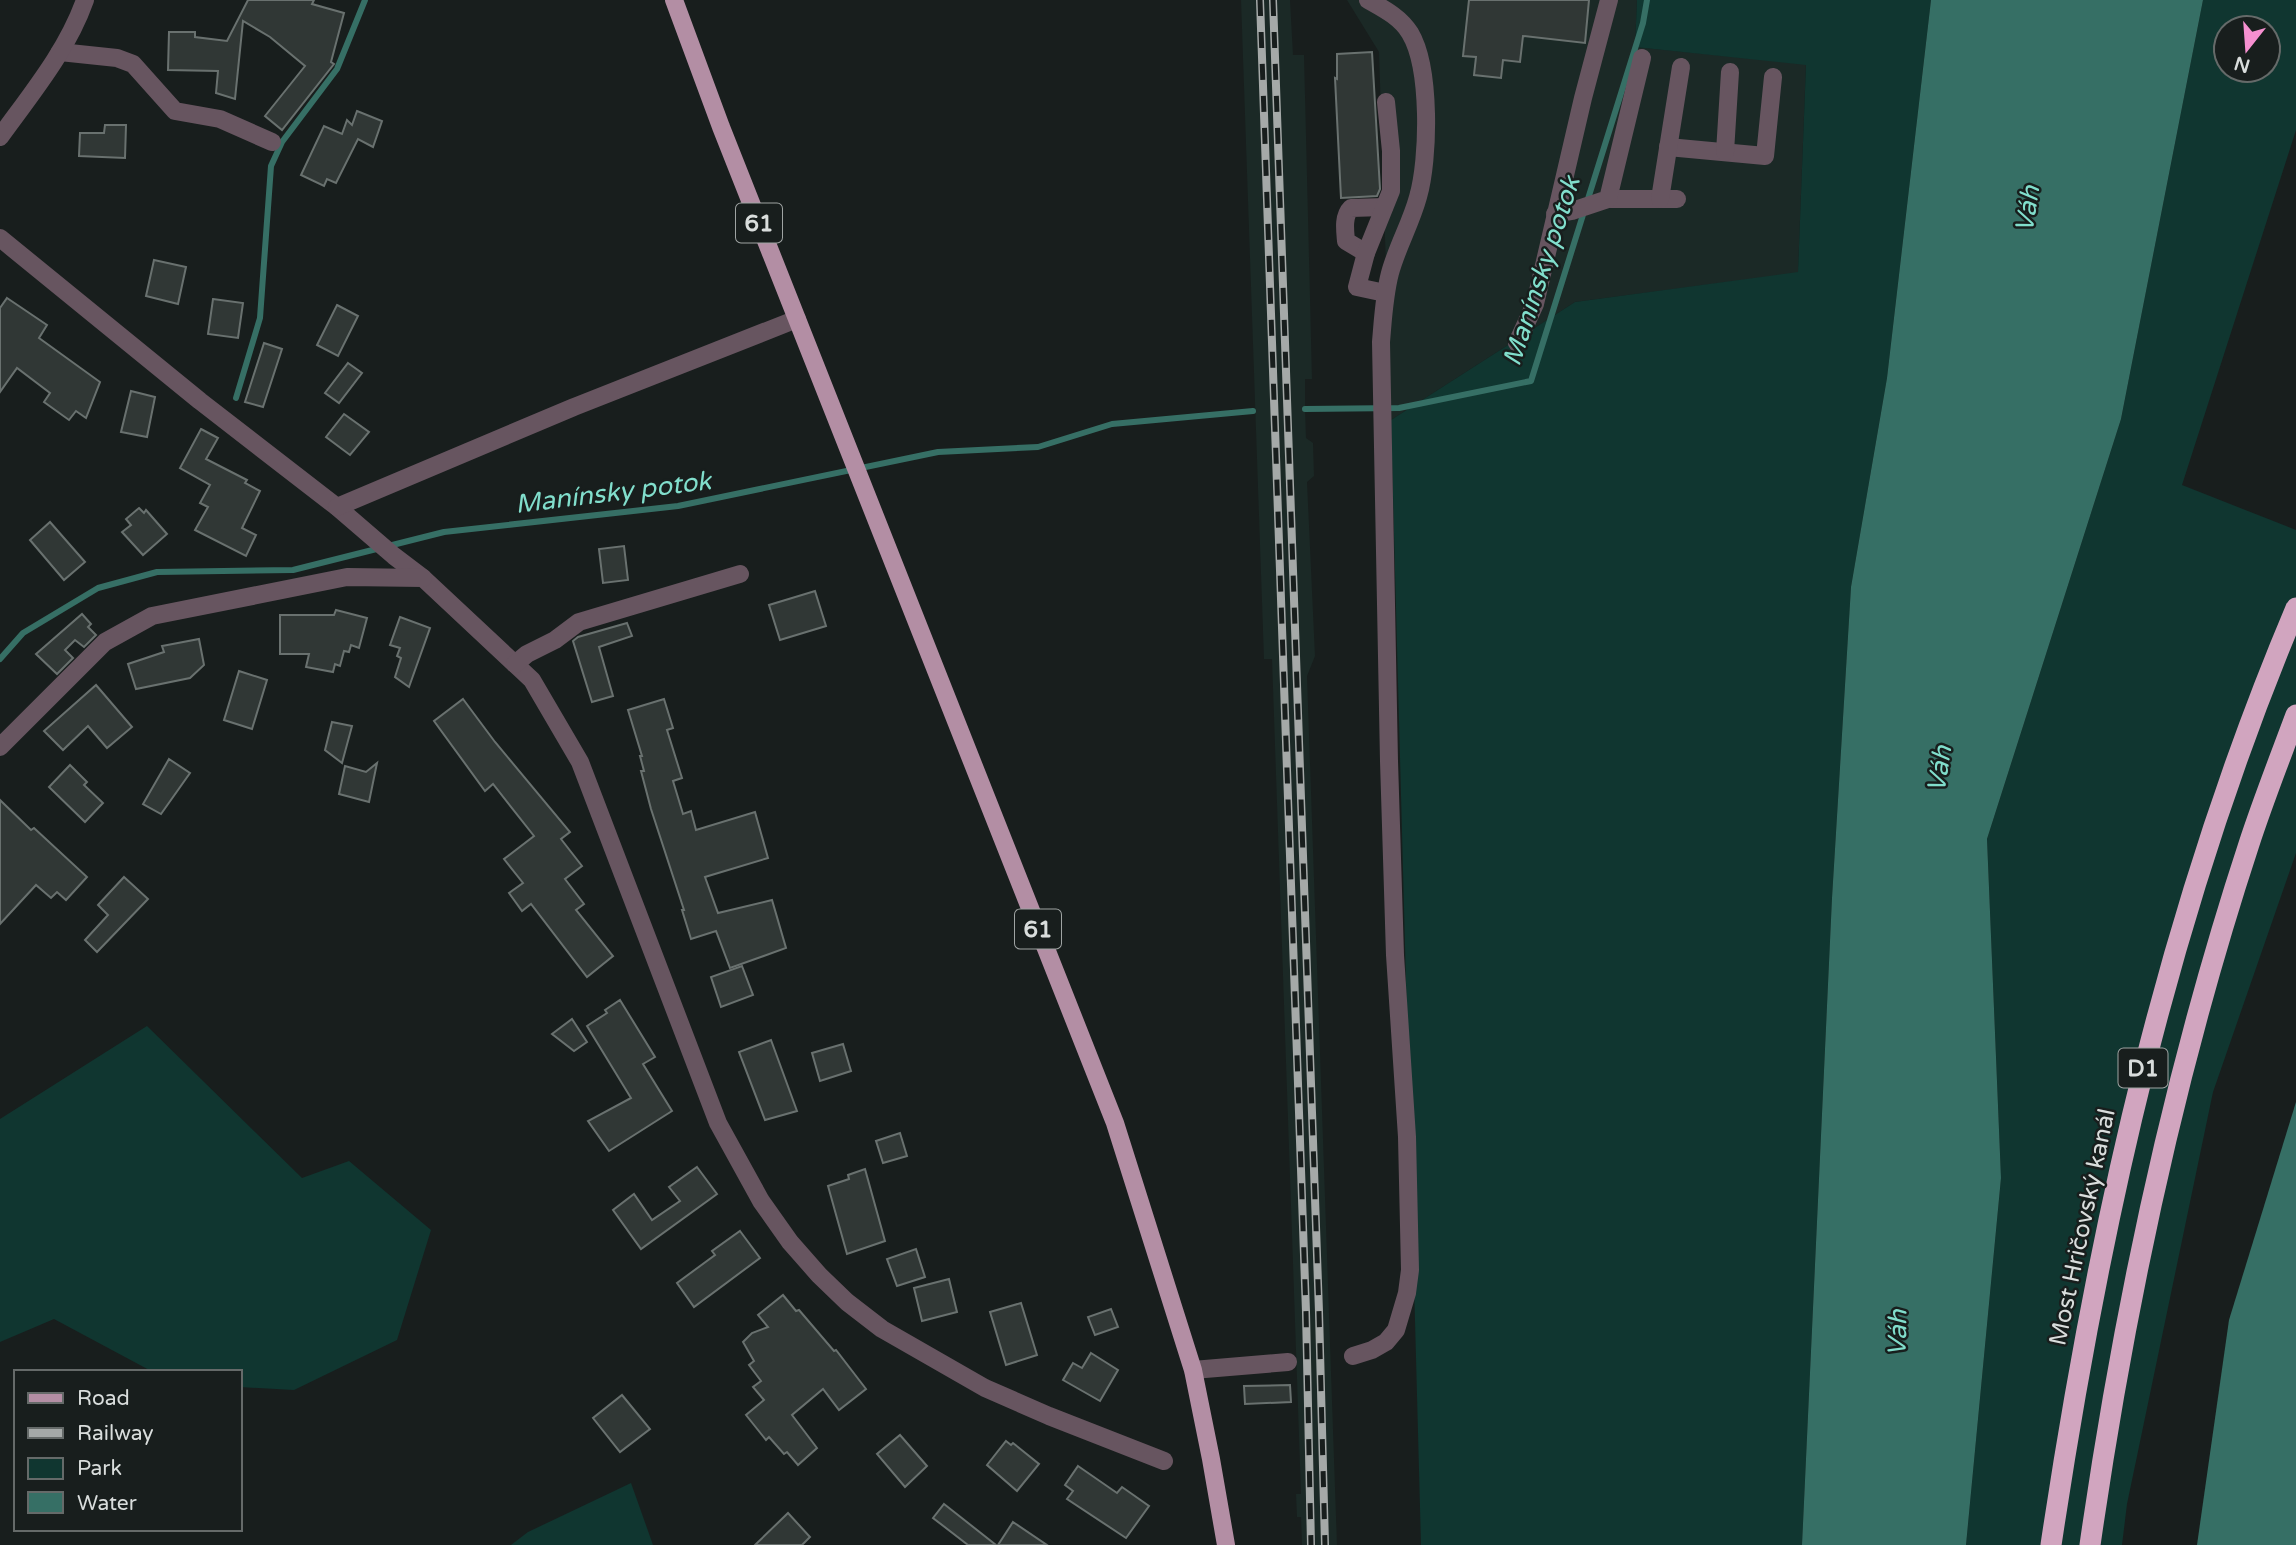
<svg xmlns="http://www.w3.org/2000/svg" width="2296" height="1545" font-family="'Varela Round',sans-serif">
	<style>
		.built { fill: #1b2926 }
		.green { fill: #103630; fill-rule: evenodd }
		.water { fill: #366f65 }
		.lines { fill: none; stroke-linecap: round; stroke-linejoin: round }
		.stream { stroke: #366f65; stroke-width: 6 }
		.building { fill: #303735; stroke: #69716f; stroke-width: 2 }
		.minor { stroke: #675560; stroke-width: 18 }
		.major { stroke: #b38ea4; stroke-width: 18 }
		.highway { stroke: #d1a5bf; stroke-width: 21 }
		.rail-casing { stroke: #a5a9a8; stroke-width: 8 }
		.rail { stroke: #181e1d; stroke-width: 5; stroke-dasharray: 16; stroke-linecap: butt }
		.labels { text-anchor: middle; stroke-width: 5; stroke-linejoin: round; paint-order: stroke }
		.shield { fill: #181e1d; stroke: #9fa4a3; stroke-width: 2 }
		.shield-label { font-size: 23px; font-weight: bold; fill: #d9dddc }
		.street-label { font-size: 24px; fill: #d9dddc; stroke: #181e1d }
		.water-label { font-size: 26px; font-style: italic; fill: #81decc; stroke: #181e1d }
	</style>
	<rect width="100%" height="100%" fill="#181e1d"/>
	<g class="built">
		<polygon points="1241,0 1290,0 1293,55 1304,55 1312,379 1305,379 1305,409 1306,438 1313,443 1314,476 1307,482 1315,656 1307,676 1337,1545 1302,1545 1301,1517 1297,1517 1296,1494 1301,1494 1272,659 1264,659"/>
		<polygon points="1347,0 1637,0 1635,47 1806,64 1798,273 1575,302 1391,420 1379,52"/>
	</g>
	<g class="green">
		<polygon points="1637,0 1931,0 1887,378 1851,587 1832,898 1802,1545 1421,1545 1391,420 1575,302 1798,272 1806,65 1635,47"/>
		<path d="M2203,0H2296V130L2182,485L2296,530V853L2213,1092L2127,1504L2122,1545H1966L2001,1178L1987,839L2121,419ZM2226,28H2268V70H2226Z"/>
		<polygon points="147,1026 302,1178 349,1161 431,1230 397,1340 294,1390 240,1387 240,1372 153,1372 54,1319 0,1342 0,1119"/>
		<polygon points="631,1483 653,1545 511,1545 528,1532"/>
	</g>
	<g class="water">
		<polygon points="1931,0 2203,0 2121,419 1987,839 2001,1178 1966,1545 1802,1545 1832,898 1851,587 1887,378"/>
		<polygon points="2296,1102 2296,1545 2197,1545 2229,1320"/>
	</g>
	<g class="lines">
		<g class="stream">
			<polyline points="236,398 260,318 271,166 282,142 337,69 365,0"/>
			<polyline points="1305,409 1399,408 1531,381 1643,23 1647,0"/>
			<polyline points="0,659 23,633 98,588 157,572 293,570 444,532 678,506 938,452 1038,447 1112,424 1253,411"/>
		</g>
	</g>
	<g class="building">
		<polygon points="248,0 314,0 312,4 344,13 331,62 334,64 282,130 265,116 305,66 270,37 243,21 235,99 216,93 218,71 168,70 169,32 195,32 195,37 227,41"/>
		<polygon points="1469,0 1589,0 1585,43 1523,36 1520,62 1503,60 1501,78 1474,75 1476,57 1463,56"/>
		<polygon points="1372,52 1380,189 1377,196 1341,198 1335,78 1337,79 1337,54"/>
		<polygon points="357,111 382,121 373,147 358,139 336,183 327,179 324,186 301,175 324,126 342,134 347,120 352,125"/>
		<polygon points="105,125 126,125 125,158 79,156 80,133 104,133"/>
		<polygon points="154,260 186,267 178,304 146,296"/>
		<polygon points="7,298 47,325 39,338 100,382 86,418 76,411 69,420 44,402 50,393 17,368 0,392 0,308"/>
		<polygon points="213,299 243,303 238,338 208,334"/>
		<polygon points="337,305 358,316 338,356 317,345"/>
		<polygon points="264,343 282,349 263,407 245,402"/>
		<polygon points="348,363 362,373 339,403 325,393"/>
		<polygon points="131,391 155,397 147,437 121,432"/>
		<polygon points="344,414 369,432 350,455 326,437"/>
		<polygon points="201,429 218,438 206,459 247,480 245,483 260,491 242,528 256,535 246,556 195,530 208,507 200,503 210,485 180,468"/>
		<polygon points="139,508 144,513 146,510 167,534 143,555 122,532 131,525 126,519"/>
		<polygon points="50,522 85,562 64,580 30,540"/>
		<polygon points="624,546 628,580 603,583 599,549"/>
		<polygon points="815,591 826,626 780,640 769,605"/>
		<polygon points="336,610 367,618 359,648 351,645 349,652 344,651 340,666 335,664 333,672 306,667 309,654 280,654 280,615 334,615"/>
		<polygon points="82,614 91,624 88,627 96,635 84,647 75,640 65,650 73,658 57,674 36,654"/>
		<polygon points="400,617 430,628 409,687 395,677 401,658 397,656 400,648 390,645"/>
		<polygon points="627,623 632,636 599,647 613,696 592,702 573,641 578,637"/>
		<polygon points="199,639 204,665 190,678 136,689 128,664 164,652 162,646"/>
		<polygon points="239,671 267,680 252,729 224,720"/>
		<polygon points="96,685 132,727 107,748 88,726 63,750 44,731"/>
		<polygon points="463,699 495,742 570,832 561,839 582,866 565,879 584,904 576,910 613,956 587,977 531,904 522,911 509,893 523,883 504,859 534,836 493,784 485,791 434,721"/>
		<polygon points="664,699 673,728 667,730 682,778 673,781 683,814 691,811 696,830 755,812 768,858 705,877 718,913 772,900 786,948 730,968 716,931 691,939 682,910 684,910 651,809 641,771 644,771 640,756 642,756 628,710"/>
		<polygon points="332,722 352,726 342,763 325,750"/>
		<polygon points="169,759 190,773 161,814 143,804"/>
		<polygon points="377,763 369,802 339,794 345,766 366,772"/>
		<polygon points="70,765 87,782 84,785 103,803 85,822 49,787"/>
		<polygon points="0,800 31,830 34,828 87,877 66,900 57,892 51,898 36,885 0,924"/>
		<polygon points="124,877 148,899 97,952 85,940 108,915 98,905"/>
		<polygon points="742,966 753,995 721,1007 711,977"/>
		<polygon points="620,1000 655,1057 643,1064 672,1111 609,1151 588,1121 631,1098 587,1026 607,1013 605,1010"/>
		<polygon points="572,1019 587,1042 574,1051 552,1034"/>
		<polygon points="771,1040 797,1111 765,1120 739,1052"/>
		<polygon points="843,1044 851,1071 820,1081 812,1053"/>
		<polygon points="900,1133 907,1156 883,1163 876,1141"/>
		<polygon points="697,1167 717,1194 641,1249 613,1210 634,1194 652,1220 680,1201 669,1187"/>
		<polygon points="865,1169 885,1241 847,1254 828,1186 849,1179 848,1175"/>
		<polygon points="740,1231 760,1258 694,1307 677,1283 715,1255 712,1251"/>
		<polygon points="916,1249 925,1277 897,1286 887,1259"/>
		<polygon points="949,1279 957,1312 922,1321 914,1288"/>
		<polygon points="783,1295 796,1311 799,1310 834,1351 836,1350 866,1389 839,1410 823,1389 792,1415 817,1448 798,1465 787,1452 784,1454 769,1437 766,1440 746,1415 764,1400 753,1387 761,1381 749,1365 754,1361 743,1342 752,1333 768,1327 758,1315"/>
		<polygon points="1021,1303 1037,1355 1006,1365 990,1312"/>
		<polygon points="1111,1309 1118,1327 1095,1335 1088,1317"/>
		<polygon points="1091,1353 1118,1370 1100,1401 1063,1380 1073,1363 1082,1368"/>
		<polygon points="1290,1385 1291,1402 1245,1404 1244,1386"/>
		<polygon points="622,1395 650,1429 620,1452 593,1418"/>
		<polygon points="900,1435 927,1466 905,1487 877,1454"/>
		<polygon points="1006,1441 1011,1445 1013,1443 1039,1464 1017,1491 987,1465"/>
		<polygon points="1078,1466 1117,1493 1122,1487 1149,1506 1126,1538 1067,1499 1073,1491 1065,1485"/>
		<polygon points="944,1504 958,1515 996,1545 968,1545 933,1518"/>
		<polygon points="788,1513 810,1537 802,1545 755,1545"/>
		<polygon points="1013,1522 1047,1545 998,1545"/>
	</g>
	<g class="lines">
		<g class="minor">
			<polyline points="60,52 117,58 133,64 175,111 220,119 272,142"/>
			<path d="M0,137C31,94 67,51 85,0"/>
			<polyline points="1668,147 1765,156 1773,77"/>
			<polyline points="1725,152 1730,72"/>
			<polyline points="1608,199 1677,199"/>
			<polyline points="1660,199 1681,67"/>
			<polyline points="1555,214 1572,211 1608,199 1642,58"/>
			<polyline points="0,238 200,401 337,507 394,556 423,578 532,680 580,762 718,1123 761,1201 790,1242 819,1275 847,1302 882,1329 985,1388 1049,1416 1164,1461"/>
			<path d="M1366,253L1346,241C1345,230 1343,216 1351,208L1384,207"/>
			<polyline points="1385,293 1357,287 1366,253 1391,191 1391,151 1386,102"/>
			<polyline points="1517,343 1535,304 1583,98 1609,0"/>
			<polyline points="337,507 574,407 797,319"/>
			<polyline points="515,664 527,654 555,640 579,622 740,574"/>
			<polyline points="0,747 105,642 152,616 347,577 423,578"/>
			<path d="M1353,1356L1372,1350L1386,1342L1396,1330L1407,1293L1410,1270L1407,1137L1395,955L1389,761L1381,342C1383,319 1384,296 1390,273C1397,247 1411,223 1418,197C1429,159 1431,68 1410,33C1400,17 1384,9 1368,0"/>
			<polyline points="1193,1370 1288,1362"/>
		</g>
		<polyline class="major" points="674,0 721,127 1115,1123 1193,1370 1211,1459 1226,1545"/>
		<g class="highway">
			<path d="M2051,1545C2099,1224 2169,908 2296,608"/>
			<path d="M2090,1545C2124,1308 2174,1072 2249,844C2263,801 2280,758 2296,715"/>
		</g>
		<g class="rail-casing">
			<g id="rail">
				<polyline points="1260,0 1306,1312 1311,1545"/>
				<polyline points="1273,0 1319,1312 1325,1545"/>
			</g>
		</g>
		<use href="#rail" class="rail"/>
	</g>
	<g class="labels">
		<g class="shield">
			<rect x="736" y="203.5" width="46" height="39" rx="5"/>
			<rect x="1015" y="909.5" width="46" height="39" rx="5"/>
			<rect x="2118.5" y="1048.5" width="49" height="39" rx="5"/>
		</g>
		<g class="shield-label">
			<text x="759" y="231">61</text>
			<text x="1038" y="937">61</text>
			<text x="2143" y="1076">D1</text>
		</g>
		<g class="street-label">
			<text transform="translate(2082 1227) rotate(-78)" y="8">Most Hričovský kanál</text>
		</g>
		<g class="water-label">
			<text transform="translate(2027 209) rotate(-81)" y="9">Váh</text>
			<text transform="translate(1541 271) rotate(-72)" y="9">Manínsky potok</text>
			<text transform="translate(613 492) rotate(-7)" y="9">Manínsky potok</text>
			<text transform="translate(1939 769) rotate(-81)" y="9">Váh</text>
			<text transform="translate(1897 1333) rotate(-89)" y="9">Váh</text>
		</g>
	</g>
	<rect x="14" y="1370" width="228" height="161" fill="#181e1d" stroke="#656a69" stroke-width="2"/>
	<rect x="28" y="1393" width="35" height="10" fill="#b38ea4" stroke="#656a69" stroke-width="2"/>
	<text x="77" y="1405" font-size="21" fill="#d9dddc">Road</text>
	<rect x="28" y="1428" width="35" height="10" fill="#a5a9a8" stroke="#656a69" stroke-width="2"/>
	<text x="77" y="1440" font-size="21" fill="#d9dddc">Railway</text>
	<rect x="28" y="1458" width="35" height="21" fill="#103630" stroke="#656a69" stroke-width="2"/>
	<text x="77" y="1475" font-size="21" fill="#d9dddc">Park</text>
	<rect x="28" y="1492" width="35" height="21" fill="#366f65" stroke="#656a69" stroke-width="2"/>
	<text x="77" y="1510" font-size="21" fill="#d9dddc">Water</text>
	<g transform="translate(2247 49) rotate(197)"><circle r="33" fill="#181e1d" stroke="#656a69" stroke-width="2"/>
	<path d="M0-5L12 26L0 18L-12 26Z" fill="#f690d0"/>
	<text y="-10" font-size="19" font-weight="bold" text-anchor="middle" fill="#d9dddc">N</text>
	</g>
</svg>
